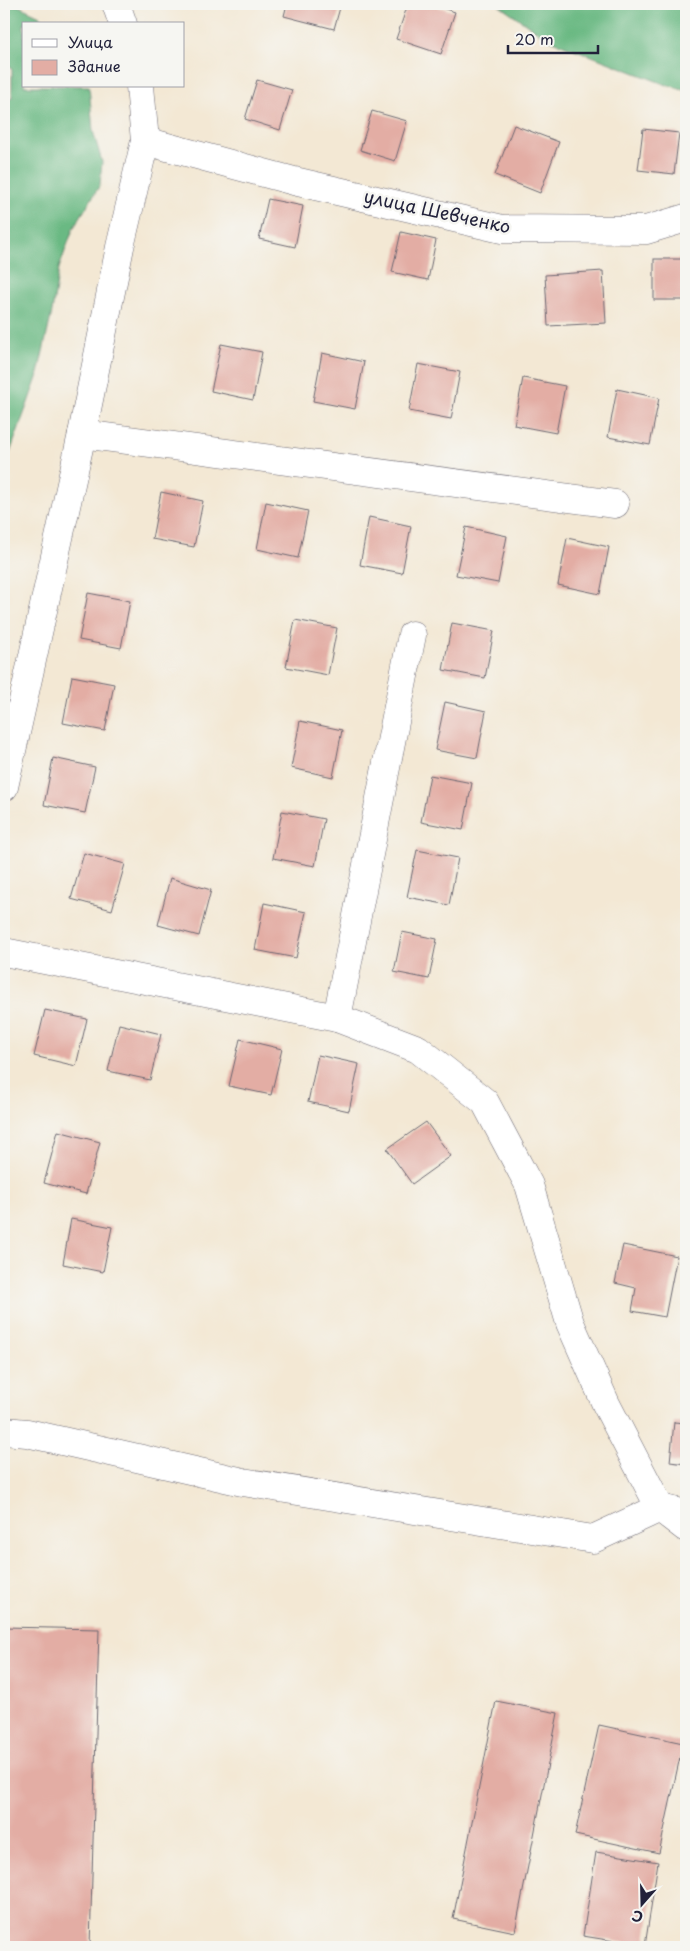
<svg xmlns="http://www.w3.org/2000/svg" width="690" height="1951" font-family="'Playpen Sans',sans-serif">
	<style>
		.forest { fill: #6bb983; stroke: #466e5f }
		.building { fill: #e3ada4 }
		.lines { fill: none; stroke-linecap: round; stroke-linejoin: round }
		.minor-casing { stroke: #6b6771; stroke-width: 29 }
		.minor { stroke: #fff; stroke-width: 28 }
		.labels { text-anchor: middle; stroke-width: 5; stroke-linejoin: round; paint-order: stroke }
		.street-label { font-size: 18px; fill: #22223b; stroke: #f6f6f2 }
	</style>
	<rect width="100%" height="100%" fill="#f6f6f2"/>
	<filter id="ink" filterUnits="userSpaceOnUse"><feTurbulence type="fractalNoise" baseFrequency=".02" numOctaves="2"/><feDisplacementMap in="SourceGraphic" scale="10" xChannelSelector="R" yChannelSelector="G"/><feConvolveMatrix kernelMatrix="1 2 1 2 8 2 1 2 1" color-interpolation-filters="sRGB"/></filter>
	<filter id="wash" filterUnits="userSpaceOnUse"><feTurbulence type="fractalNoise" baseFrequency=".0096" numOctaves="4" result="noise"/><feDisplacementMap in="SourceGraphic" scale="20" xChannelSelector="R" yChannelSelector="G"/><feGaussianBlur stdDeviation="1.12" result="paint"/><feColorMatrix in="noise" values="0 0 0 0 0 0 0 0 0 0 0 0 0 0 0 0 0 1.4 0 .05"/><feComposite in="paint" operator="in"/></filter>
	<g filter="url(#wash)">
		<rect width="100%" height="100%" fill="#f3e8d4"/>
		<g class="forest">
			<polygon points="498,4 686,4 686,90 664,84 548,39"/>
			<polygon points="17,5 40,16 47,24 24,24 24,86 89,86 93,131 102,162 100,185 73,229 59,268 52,312 37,378 4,469 4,102 12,98 12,70 4,55 4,10"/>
		</g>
		<g id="blocks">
			<g class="building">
				<polygon points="287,4 341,4 334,29 284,16"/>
				<polygon points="408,4 429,4 455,12 441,54 396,39"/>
				<polygon points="257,80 292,90 280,130 245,119"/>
				<polygon points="372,111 407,121 395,161 360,150"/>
				<polygon points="514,125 559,142 540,193 495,175"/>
				<polygon points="643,129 679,133 674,174 638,170"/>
				<polygon points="268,199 303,206 295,247 259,239"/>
				<polygon points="401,232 436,240 428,280 392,272"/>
				<rect x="654" y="259" width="32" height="41"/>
				<polygon points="603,271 606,323 548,326 545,275"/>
				<polygon points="221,344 262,352 253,400 211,391"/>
				<polygon points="322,353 364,362 355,409 313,401"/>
				<polygon points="418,364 460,372 451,419 409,411"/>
				<polygon points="523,378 565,386 556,433 514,425"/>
				<polygon points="617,389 659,398 650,445 608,437"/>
				<polygon points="161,492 203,501 194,547 152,539"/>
				<polygon points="266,502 308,511 298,558 257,549"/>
				<polygon points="369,517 411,526 402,573 360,565"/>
				<polygon points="466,527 507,536 498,583 456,575"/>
				<polygon points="567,538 609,547 600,594 558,585"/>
				<polygon points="88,593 130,601 121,648 79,640"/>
				<polygon points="295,620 337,628 328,675 286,667"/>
				<polygon points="452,623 494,631 485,678 443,670"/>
				<polygon points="72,676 114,684 105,731 63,723"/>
				<polygon points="445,702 486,711 477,758 435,750"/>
				<polygon points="300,721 342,730 333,777 291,768"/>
				<polygon points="53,758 95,767 85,813 44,805"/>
				<polygon points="430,775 472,783 463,830 421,822"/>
				<polygon points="282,811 324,819 315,866 273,858"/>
				<polygon points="417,850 458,858 449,905 407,897"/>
				<polygon points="84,853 125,864 112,910 71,899"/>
				<polygon points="170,878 211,890 199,936 158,925"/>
				<polygon points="264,903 306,912 296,958 255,950"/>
				<polygon points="402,932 437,939 429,979 394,972"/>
				<polygon points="45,1010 87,1019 76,1066 34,1056"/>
				<polygon points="119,1024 161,1034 150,1080 108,1071"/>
				<polygon points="240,1039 282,1049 271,1095 229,1086"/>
				<polygon points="318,1055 359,1064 349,1111 308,1102"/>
				<polygon points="426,1122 451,1156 412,1184 387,1149"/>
				<polygon points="58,1131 100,1142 86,1194 44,1183"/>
				<polygon points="71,1219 112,1227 103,1272 63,1264"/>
				<polygon points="623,1245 677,1256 665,1317 632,1311 636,1288 615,1283"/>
				<polygon points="674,1422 686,1423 686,1464 670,1462"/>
				<polygon points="4,1627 99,1629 90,1947 4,1947"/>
				<polygon points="496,1701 558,1713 515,1932 453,1919"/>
				<polygon points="599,1725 683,1743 659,1853 575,1835"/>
				<polygon points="596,1852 658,1862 645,1946 583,1936"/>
			</g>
		</g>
	</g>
	<g filter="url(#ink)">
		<use href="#blocks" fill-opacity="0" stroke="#6b6771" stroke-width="1"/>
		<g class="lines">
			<g class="minor-casing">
				<g id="minor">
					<polyline points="116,4 123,24"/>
					<polyline points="145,141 294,181 502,229 646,230 686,218"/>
					<polyline points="82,434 615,504"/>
					<polyline points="4,787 82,434 120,247 145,141 140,86"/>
					<polyline points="4,952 337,1018 418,1049 485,1102 529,1185 570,1323 606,1404 660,1508 593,1539 243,1482 27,1433 4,1431"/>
					<polyline points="337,1018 412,635"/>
					<polyline points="686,1514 660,1508 686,1528"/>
				</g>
			</g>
			<use href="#minor" class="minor"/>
		</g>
	</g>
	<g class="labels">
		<g class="street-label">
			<text transform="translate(437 212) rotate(12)" y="6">улица Шевченко</text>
		</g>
	</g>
	<rect width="690" height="1951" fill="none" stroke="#f6f6f2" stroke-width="20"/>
	<rect x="22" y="22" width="162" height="65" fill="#f6f6f2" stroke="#a1a1a9"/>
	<rect x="32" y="39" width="25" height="8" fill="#ffffff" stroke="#a1a1a9"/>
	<text x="68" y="48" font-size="15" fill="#22223b">Улица</text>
	<rect x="32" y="60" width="25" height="15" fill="#e3ada4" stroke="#a1a1a9"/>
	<text x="68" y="72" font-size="15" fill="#22223b">Здание</text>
	<g transform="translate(642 1904) rotate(200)" stroke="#f6f6f2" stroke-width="4" paint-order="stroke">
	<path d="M0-4L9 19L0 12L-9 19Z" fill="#22223b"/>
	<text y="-8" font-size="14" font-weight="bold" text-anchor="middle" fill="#22223b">С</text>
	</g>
	<path d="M508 45v8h90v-8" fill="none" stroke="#22223b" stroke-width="2.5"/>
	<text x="515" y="45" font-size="15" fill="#22223b" stroke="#f6f6f2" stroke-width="4" paint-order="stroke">20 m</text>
</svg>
